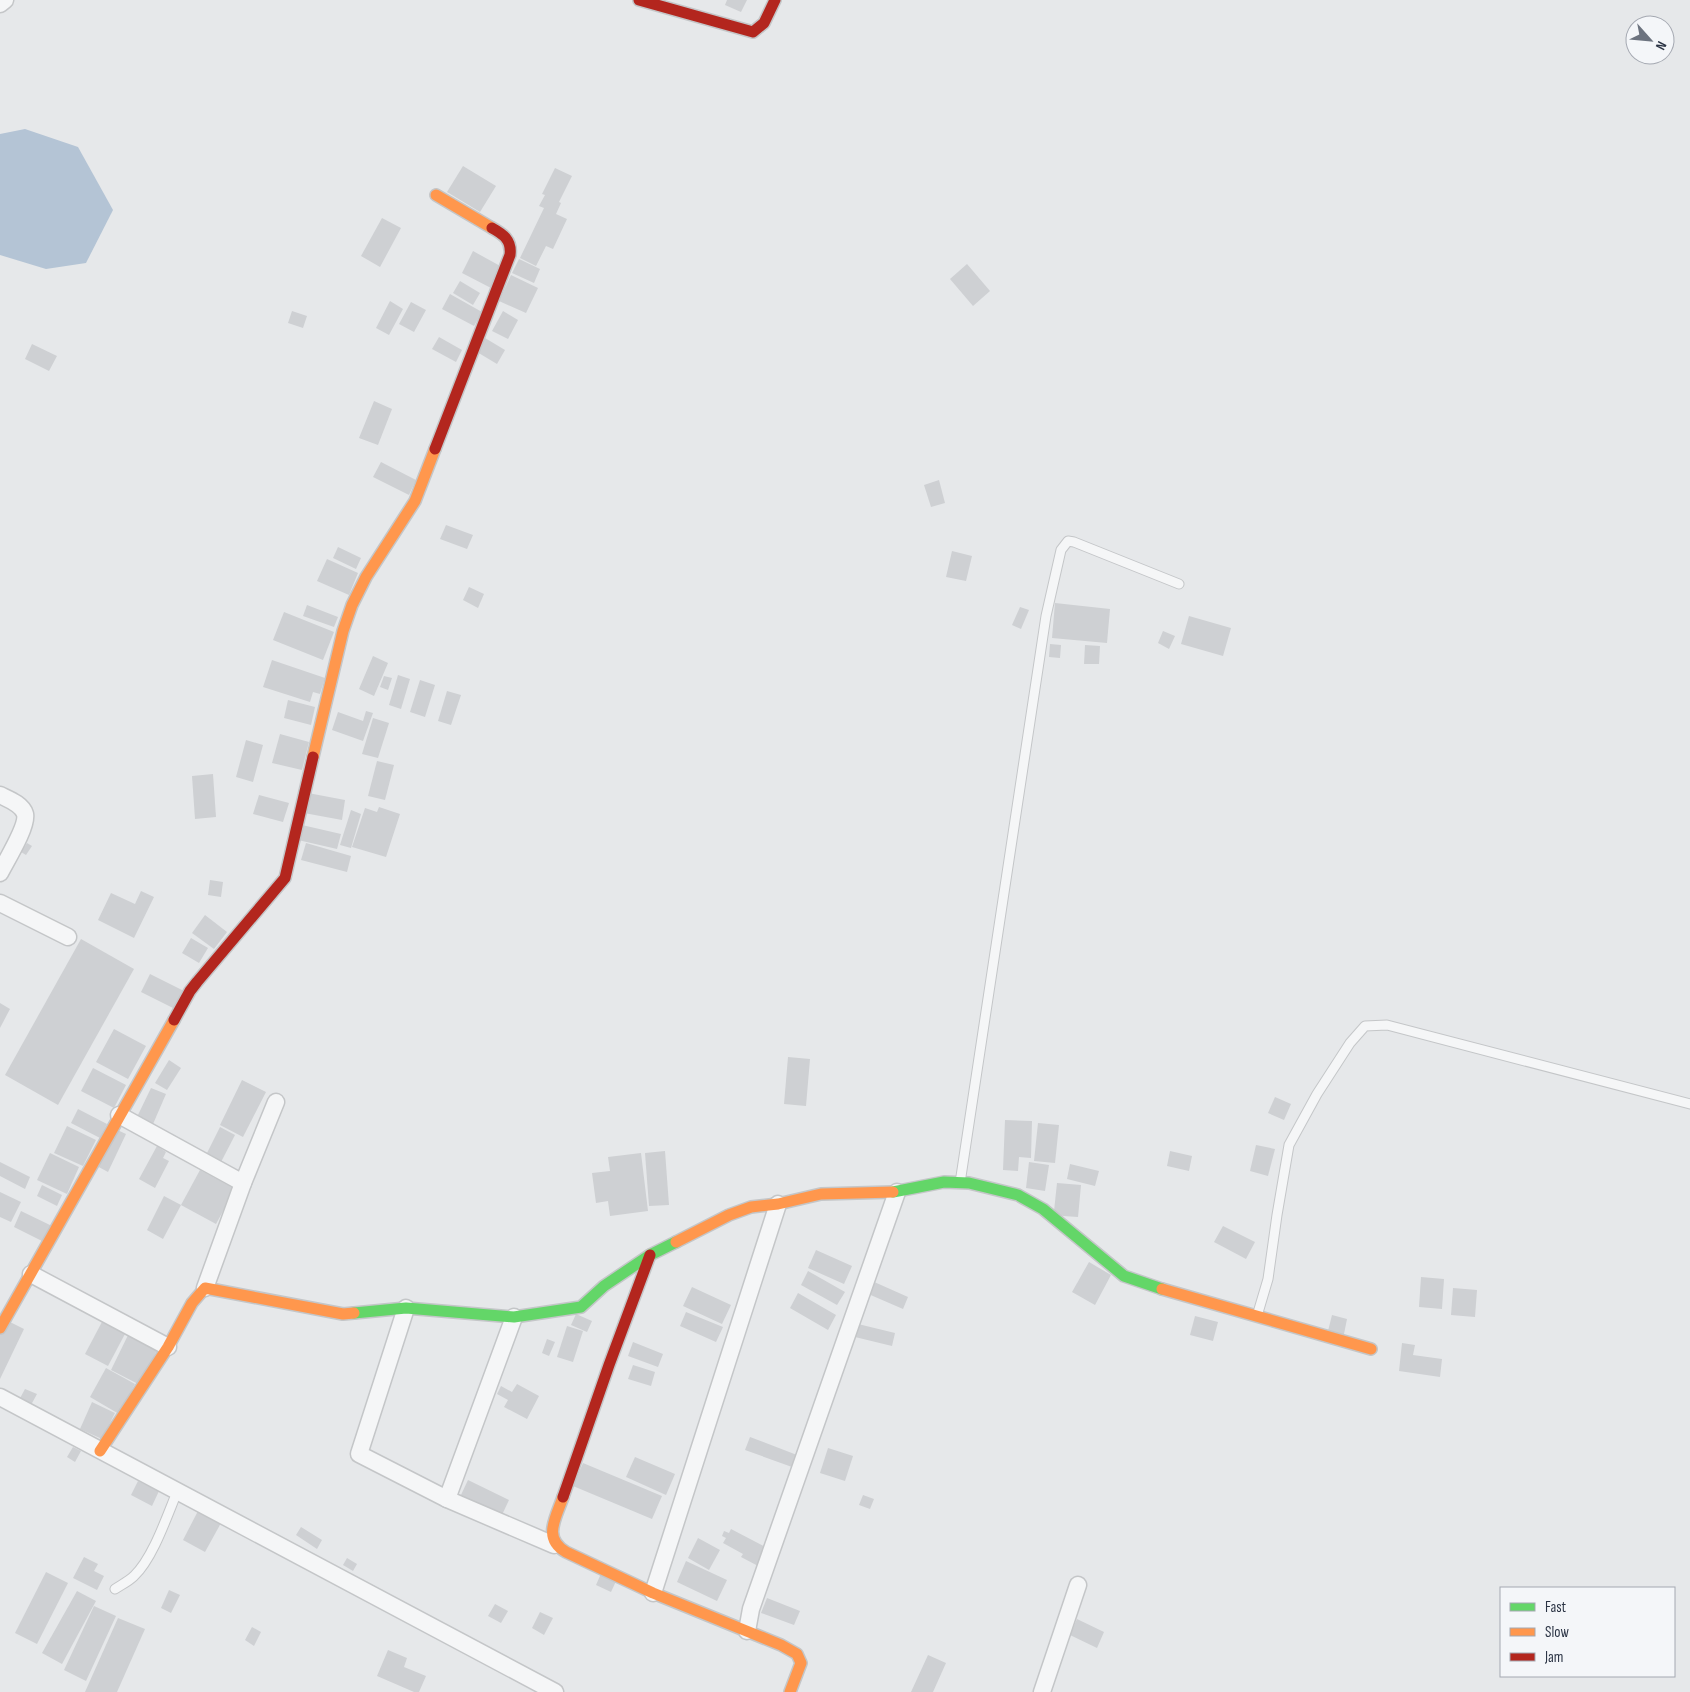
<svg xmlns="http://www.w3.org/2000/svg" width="1690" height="1692" font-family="'Sofia Sans Condensed',sans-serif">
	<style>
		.water { fill: #b4c4d5 }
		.building { fill: #ced0d3 }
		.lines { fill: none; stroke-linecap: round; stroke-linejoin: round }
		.lane-casing { stroke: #c4c6c8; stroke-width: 11 }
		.street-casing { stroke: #c4c6c8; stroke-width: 19 }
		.fast-casing { stroke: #c4c6c8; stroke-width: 14 }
		.slow-casing { stroke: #c4c6c8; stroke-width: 14 }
		.jam-casing { stroke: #c4c6c8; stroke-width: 14 }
		.lane { stroke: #f5f6f7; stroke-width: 9 }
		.street { stroke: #f5f6f7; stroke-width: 16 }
		.fast { stroke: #63d668; stroke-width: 11 }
		.slow { stroke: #ff974d; stroke-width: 11 }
		.jam { stroke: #b3261e; stroke-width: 11 }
	</style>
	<rect width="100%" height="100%" fill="#e6e8ea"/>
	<polygon class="water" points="25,129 78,147 113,210 86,263 46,269 0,255 0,134"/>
	<g class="building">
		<polygon points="727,0 747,0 741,12 725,5"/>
		<polygon points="463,166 496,186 480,212 447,192"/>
		<polygon points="555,168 572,176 559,202 561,203 556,214 567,219 553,249 546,246 536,266 520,258 544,208 539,206 545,195 542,194"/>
		<polygon points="382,218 401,228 380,267 361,256"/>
		<polygon points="473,251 502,267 491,288 462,273"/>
		<polygon points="519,259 540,269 534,283 512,273"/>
		<polygon points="967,264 990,291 973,306 950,279"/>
		<polygon points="511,275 538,288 526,313 499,301"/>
		<polygon points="460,281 480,293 473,305 453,293"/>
		<polygon points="450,294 482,312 474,326 442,309"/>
		<polygon points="390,301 403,309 389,335 376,328"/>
		<polygon points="411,302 426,310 414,332 399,324"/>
		<polygon points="292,311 307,316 303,328 288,323"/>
		<polygon points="503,311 518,320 508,339 492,331"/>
		<polygon points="439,337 462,350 456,362 432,349"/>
		<polygon points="485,338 505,350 497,364 477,352"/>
		<polygon points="32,344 57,356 49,371 25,359"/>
		<polygon points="374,401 392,409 378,445 359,438"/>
		<polygon points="381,462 416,480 409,495 373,477"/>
		<polygon points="939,480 945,503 931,507 924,485"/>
		<polygon points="446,525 473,535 467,549 440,539"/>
		<polygon points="338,547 361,558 356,569 333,558"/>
		<polygon points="952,551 972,556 966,581 946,577"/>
		<polygon points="327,559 358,573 349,595 317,581"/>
		<polygon points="469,587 484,594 478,608 463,600"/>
		<polygon points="1055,603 1110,609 1107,643 1052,638"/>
		<polygon points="307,605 338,617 334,627 303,616"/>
		<polygon points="1020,607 1029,610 1021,629 1012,625"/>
		<polygon points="284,612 334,632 323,660 273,640"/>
		<polygon points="1189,616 1231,628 1223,656 1181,644"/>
		<polygon points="1163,631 1175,636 1169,649 1158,643"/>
		<polygon points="1050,644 1061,645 1060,658 1049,657"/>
		<polygon points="1085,645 1100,646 1099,664 1084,664"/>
		<polygon points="373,656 388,663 374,696 359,689"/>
		<polygon points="272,660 325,678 320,694 313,692 310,702 263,687"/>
		<polygon points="398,675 410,679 401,709 389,705"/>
		<polygon points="384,676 392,678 388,690 380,687"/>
		<polygon points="420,680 435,685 425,717 410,712"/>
		<polygon points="447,691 461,695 451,725 438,721"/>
		<polygon points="288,700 315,707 311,725 284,718"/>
		<polygon points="366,711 373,713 363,741 332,730 338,712 363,721"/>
		<polygon points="373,718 389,723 378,758 362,754"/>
		<polygon points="280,734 309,742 302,770 272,763"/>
		<polygon points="246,740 263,745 253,782 236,777"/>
		<polygon points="377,761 394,765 385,800 368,796"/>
		<polygon points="213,774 216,817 195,819 192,776"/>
		<polygon points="308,793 345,800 342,820 304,813"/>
		<polygon points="259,795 289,803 283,822 253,814"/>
		<polygon points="379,807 400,814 386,857 352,847 365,808 377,812"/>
		<polygon points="351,810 361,814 351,848 340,845"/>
		<polygon points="302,825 341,834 337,849 298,840"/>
		<polygon points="27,843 32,846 26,855 21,852"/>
		<polygon points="306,843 351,856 347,872 301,860"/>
		<polygon points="210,880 223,882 221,897 208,895"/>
		<polygon points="141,891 154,897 134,938 98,920 111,893 135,904"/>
		<polygon points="205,915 227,932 214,949 192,933"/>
		<polygon points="191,938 208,948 199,963 182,953"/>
		<polygon points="81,939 134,969 58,1105 5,1075"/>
		<polygon points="150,974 184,991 175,1009 141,992"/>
		<polygon points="0,1003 10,1009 0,1028"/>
		<polygon points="114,1029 146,1046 128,1079 96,1062"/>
		<polygon points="788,1057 810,1059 806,1106 784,1104"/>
		<polygon points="169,1060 181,1068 167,1090 155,1083"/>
		<polygon points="93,1068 126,1085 114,1108 81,1091"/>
		<polygon points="242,1080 266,1092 243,1137 220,1125"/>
		<polygon points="151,1088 166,1094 153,1124 137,1117"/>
		<polygon points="1275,1097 1291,1104 1284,1120 1268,1113"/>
		<polygon points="78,1109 107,1124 100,1138 71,1123"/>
		<polygon points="1005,1120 1032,1121 1031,1158 1019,1157 1018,1171 1003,1170"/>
		<polygon points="1038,1123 1059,1125 1055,1163 1034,1161"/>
		<polygon points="67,1126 96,1140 83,1166 54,1153"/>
		<polygon points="220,1127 235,1135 220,1164 205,1157"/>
		<polygon points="113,1128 126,1134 108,1172 95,1165"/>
		<polygon points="1256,1145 1275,1149 1268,1176 1250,1171"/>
		<polygon points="157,1146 166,1152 163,1158 169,1161 155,1188 139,1179"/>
		<polygon points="665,1151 669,1205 649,1206 645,1153"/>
		<polygon points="1170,1151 1192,1156 1189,1171 1167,1166"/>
		<polygon points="50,1153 79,1167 67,1194 37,1180"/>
		<polygon points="641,1153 648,1211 610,1216 608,1201 596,1203 592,1173 610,1171 608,1157"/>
		<polygon points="0,1162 30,1177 25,1189 0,1176"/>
		<polygon points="1029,1162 1049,1165 1045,1191 1026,1188"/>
		<polygon points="1070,1164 1099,1171 1095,1186 1067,1179"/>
		<polygon points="200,1170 235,1189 216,1224 181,1205"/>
		<polygon points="1057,1183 1081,1185 1078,1217 1063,1216 1054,1211"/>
		<polygon points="42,1185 62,1195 57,1206 37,1196"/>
		<polygon points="0,1192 21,1202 11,1222 0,1217"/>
		<polygon points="164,1196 181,1205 163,1239 147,1230"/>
		<polygon points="21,1211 52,1226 44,1242 14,1227"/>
		<polygon points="1223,1226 1255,1242 1246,1259 1214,1242"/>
		<polygon points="816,1250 852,1266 844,1284 808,1268"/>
		<polygon points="1089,1262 1111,1275 1095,1305 1072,1292"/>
		<polygon points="808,1271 845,1292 837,1305 801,1285"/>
		<polygon points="1421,1277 1444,1279 1442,1309 1419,1307"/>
		<polygon points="872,1281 908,1297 903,1309 866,1293"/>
		<polygon points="692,1287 731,1305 722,1324 683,1306"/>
		<polygon points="1453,1288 1477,1290 1475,1317 1451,1315"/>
		<polygon points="798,1293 836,1315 828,1330 790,1308"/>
		<polygon points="686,1312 723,1327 716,1342 680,1326"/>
		<polygon points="576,1314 592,1321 587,1332 571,1325"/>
		<polygon points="1332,1315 1347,1319 1343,1339 1327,1335"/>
		<polygon points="1195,1316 1218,1322 1213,1341 1190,1335"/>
		<polygon points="6,1320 24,1329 0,1379 0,1333"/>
		<polygon points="103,1320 126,1332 108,1366 85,1354"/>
		<polygon points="858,1324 895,1333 892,1346 855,1337"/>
		<polygon points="567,1326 583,1331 573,1362 557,1357"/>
		<polygon points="131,1329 160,1344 140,1385 111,1370"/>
		<polygon points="547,1339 555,1342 549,1356 542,1353"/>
		<polygon points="633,1342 663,1354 658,1367 628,1356"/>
		<polygon points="1402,1343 1415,1345 1413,1355 1442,1359 1440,1377 1399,1371"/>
		<polygon points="633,1365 655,1372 651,1386 628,1379"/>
		<polygon points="106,1368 135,1384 119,1414 90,1397"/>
		<polygon points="517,1384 539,1396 527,1419 504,1407 508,1400 497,1394 501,1386 512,1392"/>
		<polygon points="25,1389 37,1394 31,1405 19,1400"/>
		<polygon points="92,1402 115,1413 102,1439 80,1429"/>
		<polygon points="750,1437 797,1455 792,1467 745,1450"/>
		<polygon points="73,1447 81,1451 75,1462 67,1457"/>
		<polygon points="828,1448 853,1456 845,1481 820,1473"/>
		<polygon points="635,1457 675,1474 666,1495 626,1477"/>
		<polygon points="583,1463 662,1496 652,1519 573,1486"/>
		<polygon points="468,1480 509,1500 501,1517 460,1497"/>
		<polygon points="138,1481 159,1491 152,1506 131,1495"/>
		<polygon points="863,1495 874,1499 870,1509 859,1505"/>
		<polygon points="198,1511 221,1523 205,1552 183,1540"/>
		<polygon points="301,1527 322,1540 317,1549 296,1535"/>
		<polygon points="731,1529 769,1549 760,1567 741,1557 743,1554 723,1543 726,1538 722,1536 724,1531 729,1533"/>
		<polygon points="698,1538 720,1550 709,1570 688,1558"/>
		<polygon points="84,1557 98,1564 94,1571 104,1576 97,1590 73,1578"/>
		<polygon points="347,1558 357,1564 353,1571 343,1565"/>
		<polygon points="686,1561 727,1580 717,1601 677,1582"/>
		<polygon points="603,1569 618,1577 611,1592 596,1585"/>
		<polygon points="46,1572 68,1583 37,1644 15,1633"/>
		<polygon points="169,1590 180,1595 171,1613 161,1608"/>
		<polygon points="77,1591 96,1601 62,1664 42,1653"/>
		<polygon points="767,1598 800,1611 794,1625 761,1613"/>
		<polygon points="495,1604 508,1611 501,1623 488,1616"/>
		<polygon points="94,1606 116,1616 86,1681 64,1670"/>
		<polygon points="540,1612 553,1618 544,1635 532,1628"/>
		<polygon points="118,1618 145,1629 117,1692 85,1692"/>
		<polygon points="1077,1619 1104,1632 1097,1648 1070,1635"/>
		<polygon points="252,1627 261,1632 254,1646 245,1640"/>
		<polygon points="388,1650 407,1658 404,1667 426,1676 419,1692 414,1692 377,1676"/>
		<polygon points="928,1655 946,1663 933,1692 911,1692"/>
	</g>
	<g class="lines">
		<g class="lane-casing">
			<g id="lane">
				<polyline points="960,1183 1046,616 1061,550 1068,541 1074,542 1179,584"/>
				<polyline points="1257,1316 1268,1279 1277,1215 1289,1145 1317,1094 1350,1043 1365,1026 1387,1025 1690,1104"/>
				<path d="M115,1589C121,1585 129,1581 134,1576C153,1558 167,1516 177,1492"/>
			</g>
		</g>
		<g class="street-casing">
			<g id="street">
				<polyline points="0,4 5,0"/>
				<path d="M0,795C8,799 22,804 25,814C28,826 6,861 0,873"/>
				<polyline points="0,903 68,937"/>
				<polyline points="119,1115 243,1183"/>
				<polyline points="31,1274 168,1347"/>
				<polyline points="205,1288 243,1183 276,1102"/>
				<polyline points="406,1308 359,1454 447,1499"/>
				<polyline points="514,1317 447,1499 554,1545"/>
				<polyline points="0,1397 555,1692"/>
				<polyline points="653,1593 778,1204"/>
				<polyline points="747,1631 751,1609 897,1192"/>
				<polyline points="1042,1692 1078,1585"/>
			</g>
		</g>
		<g class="fast-casing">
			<g id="fast">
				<polyline points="893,1192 944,1182 969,1183 1018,1195 1043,1209 1124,1276 1162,1289"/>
				<polyline points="354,1313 406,1308 514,1317 581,1307 604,1286 650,1255 676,1242"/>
			</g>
		</g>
		<g class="slow-casing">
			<g id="slow">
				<polyline points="436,195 492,228"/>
				<polyline points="313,757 343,631 352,605 366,577 415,501 435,449"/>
				<polyline points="676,1242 729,1215 751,1207 778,1204 821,1194 893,1192"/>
				<polyline points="1162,1289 1371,1349"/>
				<polyline points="0,1328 174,1020"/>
				<polyline points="100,1451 168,1347 192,1303 205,1288 343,1314 354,1313"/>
				<path d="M563,1497C556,1518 542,1538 566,1552L653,1593L781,1645L797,1654L801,1663L790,1692"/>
			</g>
		</g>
		<g class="jam-casing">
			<g id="jam">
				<polyline points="639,0 753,32 764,23 775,0"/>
				<path d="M435,449L510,255C512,240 503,234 492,228"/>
				<polyline points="174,1020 190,991 197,982 285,878 313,757"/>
				<polyline points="563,1497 609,1365 650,1255"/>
			</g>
		</g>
		<use href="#lane" class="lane"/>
		<use href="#street" class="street"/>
		<use href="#fast" class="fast"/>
		<use href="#slow" class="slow"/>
		<use href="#jam" class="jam"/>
	</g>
	<rect x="1500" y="1587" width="175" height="90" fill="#f4f6f9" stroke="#a4a8b1"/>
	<rect x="1510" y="1603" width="25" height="8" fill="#63d668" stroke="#a4a8b1"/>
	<text x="1545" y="1612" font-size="15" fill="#2b3445">Fast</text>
	<rect x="1510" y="1628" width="25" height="8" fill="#ff974d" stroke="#a4a8b1"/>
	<text x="1545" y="1637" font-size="15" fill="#2b3445">Slow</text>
	<rect x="1510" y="1653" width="25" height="8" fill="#b3261e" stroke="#a4a8b1"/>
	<text x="1545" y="1662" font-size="15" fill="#2b3445">Jam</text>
	<g transform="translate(1650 40) rotate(117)"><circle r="24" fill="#f4f6f9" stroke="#a4a8b1"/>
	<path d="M0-4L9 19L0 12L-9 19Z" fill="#6c737f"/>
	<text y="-8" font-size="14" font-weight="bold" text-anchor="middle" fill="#2b3445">N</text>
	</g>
</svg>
